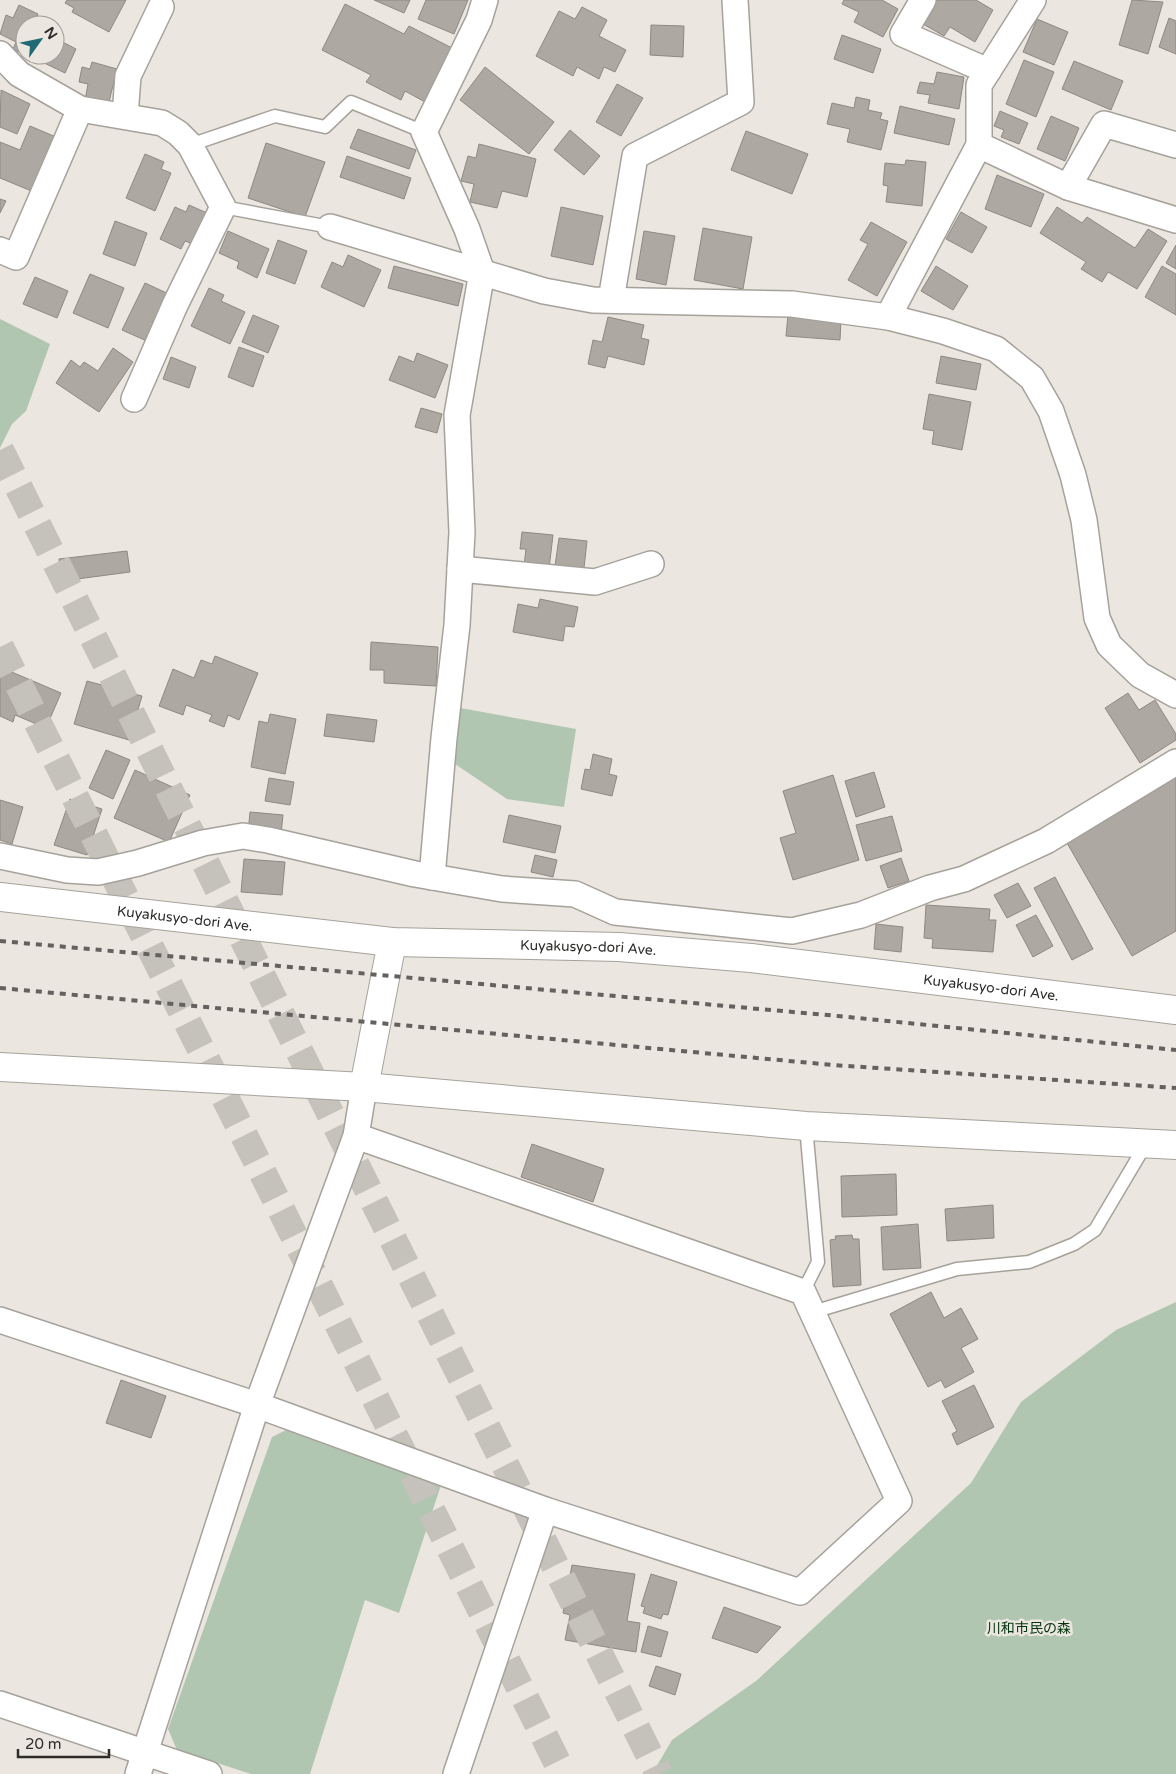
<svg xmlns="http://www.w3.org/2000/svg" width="1176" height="1774" font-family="'Varela Round','Noto Sans JP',sans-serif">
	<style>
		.green { fill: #b0c6b1 }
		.building { fill: #ada8a1; stroke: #8e8983 }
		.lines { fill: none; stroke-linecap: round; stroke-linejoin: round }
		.motorway-tunnel { stroke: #c5c1bb; stroke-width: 28; stroke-dasharray: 28 14; stroke-linecap: butt }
		.service-casing { stroke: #a6a29b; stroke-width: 15 }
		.minor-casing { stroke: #a6a29b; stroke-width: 28 }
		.tertiary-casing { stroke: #a6a29b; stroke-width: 30 }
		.service { stroke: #fff; stroke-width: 12 }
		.minor { stroke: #fff; stroke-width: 25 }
		.tertiary { stroke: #fff; stroke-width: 28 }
		.rail { stroke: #64615e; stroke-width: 4; stroke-dasharray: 6 6; stroke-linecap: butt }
		.labels { text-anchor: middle; stroke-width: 5; stroke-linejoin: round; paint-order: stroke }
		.street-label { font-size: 14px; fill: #2e2c2a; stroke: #ebe6df }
		.park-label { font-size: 14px; fill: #00340c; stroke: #ebe6df }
	</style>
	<rect width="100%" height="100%" fill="#ebe6df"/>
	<g class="green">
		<polygon points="0,319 50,344 26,411 12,424 0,448"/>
		<polygon points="455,707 576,729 564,807 507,799 452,762"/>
		<polygon points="1176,1302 1176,1774 652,1774 672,1740 756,1681 971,1483 1021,1402 1116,1330"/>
		<polygon points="286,1430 442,1482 399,1613 365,1600 310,1774 251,1774 177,1750 168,1729 272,1437"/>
	</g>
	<g class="building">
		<polygon points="67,0 126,0 109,32 72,12 74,8 65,3"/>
		<polygon points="374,0 410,0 404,13"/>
		<polygon points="426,0 468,0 454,34 418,19"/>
		<polygon points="844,0 882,0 898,9 883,37 854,22 859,12 842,4"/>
		<polygon points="937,0 976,0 993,10 975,42 950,27 944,36 923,24"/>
		<polygon points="1132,0 1163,2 1148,54 1119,45"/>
		<polygon points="345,4 404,34 409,26 452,48 425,102 405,91 401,100 366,82 371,75 322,50"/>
		<polygon points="19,5 38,14 33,25 25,25 25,55 13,49 16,42 0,34 6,15 13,18"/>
		<polygon points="582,7 607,20 599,36 626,50 615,72 604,67 599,79 577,67 573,76 536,56 559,11 575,19"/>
		<polygon points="1169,18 1176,21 1176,54 1159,47"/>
		<polygon points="1037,19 1068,32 1054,65 1023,52"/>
		<polygon points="651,25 684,26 683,57 650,55"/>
		<polygon points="842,35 881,49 873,73 834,59"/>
		<polygon points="55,38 76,49 65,73 40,61 42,57 37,55 55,55"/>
		<polygon points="1024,60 1054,72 1036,117 1006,104"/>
		<polygon points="1074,61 1123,81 1111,110 1062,89"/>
		<polygon points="92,62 117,69 108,106 85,100 88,84 79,82 82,67 90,69"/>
		<polygon points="485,67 554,122 529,154 460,100"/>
		<polygon points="937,72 964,77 959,109 928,103 930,95 917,93 920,82 934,84"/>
		<polygon points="617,84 643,98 621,136 596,122"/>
		<polygon points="1,90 30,104 17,134 0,127"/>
		<polygon points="856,97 870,100 868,110 882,113 880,119 888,121 881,150 847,142 850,129 827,124 832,103 854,108"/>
		<polygon points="900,106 955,119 949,145 894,133"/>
		<polygon points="1000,111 1028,123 1019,144 1001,137 1004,130 994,126"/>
		<polygon points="1051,116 1079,128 1065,161 1037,149"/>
		<polygon points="30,126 56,137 34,192 0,178 0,142 20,150"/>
		<polygon points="358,129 416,150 409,169 350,148"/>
		<polygon points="570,130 600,156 584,175 554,150"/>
		<polygon points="746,131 808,154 792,194 731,170"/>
		<polygon points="266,143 325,162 305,217 248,198"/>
		<polygon points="479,144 536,159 527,197 502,191 497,208 470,202 474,184 461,181 468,156 476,158"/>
		<polygon points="145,154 164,162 161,169 171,173 155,211 126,198"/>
		<polygon points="347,156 411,178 404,199 340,177"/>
		<polygon points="906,160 926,162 922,206 886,202 888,186 883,185 885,163 905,165"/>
		<polygon points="997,175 1044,194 1031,227 985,209"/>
		<polygon points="0,199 6,201 0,213"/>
		<polygon points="189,205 207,213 193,244 185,241 181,249 160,239 175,207 186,212"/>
		<polygon points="561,207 603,216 593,265 551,256"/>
		<polygon points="1057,207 1082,223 1087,217 1135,248 1148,229 1167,241 1137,289 1108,272 1102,282 1081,269 1086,262 1040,233"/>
		<polygon points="961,212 987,227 972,253 946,239"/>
		<polygon points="115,221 147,233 135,266 103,254"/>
		<polygon points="871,222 907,242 877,296 848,280 868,244 860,240"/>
		<polygon points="703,228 752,237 743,289 694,280"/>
		<polygon points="228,231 269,249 257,278 237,268 239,262 219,253"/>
		<polygon points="644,231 675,236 666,285 636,279"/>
		<polygon points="278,240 307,251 295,284 266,273"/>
		<polygon points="1176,245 1176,269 1166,263"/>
		<polygon points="348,255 381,270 364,307 321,287 332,262 343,267"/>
		<polygon points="394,266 463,284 458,306 388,288"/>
		<polygon points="936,266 968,286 953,310 921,291"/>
		<polygon points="1162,266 1176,274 1176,315 1145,297"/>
		<polygon points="90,274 124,288 108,328 73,313"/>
		<polygon points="35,277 68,291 57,318 23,304"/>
		<polygon points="145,283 171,295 149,342 122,330"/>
		<polygon points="209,288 224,295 221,301 245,312 230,344 191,326"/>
		<polygon points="253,315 279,326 268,353 242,342"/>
		<polygon points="788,315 841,320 840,340 786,336"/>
		<polygon points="608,317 644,325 641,338 649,340 644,365 608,356 605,368 588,364 593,340 602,342"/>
		<polygon points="239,347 264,356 253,387 228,377"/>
		<polygon points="113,348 133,362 99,412 56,383 71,360 80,367 84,362 98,371"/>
		<polygon points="417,353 448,365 435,398 389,380 399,356 414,362"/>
		<polygon points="941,356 981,364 976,390 936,383"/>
		<polygon points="171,357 196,367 189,388 163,379"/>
		<polygon points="929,394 971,402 962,450 932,444 934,431 923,429"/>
		<polygon points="421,408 442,414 437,433 415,427"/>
		<polygon points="522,532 553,535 549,569 524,566 526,549 520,549"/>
		<polygon points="559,538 587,541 583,577 554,573"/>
		<polygon points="127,551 130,572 62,581 59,559"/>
		<polygon points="540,599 578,607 574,627 565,626 563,641 513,632 518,604 538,608"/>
		<polygon points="371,642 438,647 436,686 384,683 384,670 370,670"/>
		<polygon points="215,656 258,673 239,720 228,715 224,727 209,721 212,715 186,705 183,715 159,706 173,669 194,678 201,660 212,664"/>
		<polygon points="0,667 61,693 46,728 15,715 13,722 0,716"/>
		<polygon points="87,681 142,696 129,740 74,724"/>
		<polygon points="1128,693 1139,710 1155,700 1176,734 1176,740 1140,763 1105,708"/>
		<polygon points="270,714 296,719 285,774 251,767 259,721 268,723"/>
		<polygon points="327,714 377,720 374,742 324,736"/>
		<polygon points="106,750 130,760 113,799 89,788"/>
		<polygon points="593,754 612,759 609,774 617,776 612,796 581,789 585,769 590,770"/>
		<polygon points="135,770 190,795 169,842 114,818"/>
		<polygon points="1176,771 1176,931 1132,956 1063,836"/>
		<polygon points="874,772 885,807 856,817 845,781"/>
		<polygon points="833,775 859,860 793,880 780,838 796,833 783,791"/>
		<polygon points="269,778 294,782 290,805 265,801"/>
		<polygon points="70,799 102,809 87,855 54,845"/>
		<polygon points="0,800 23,807 12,844 0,840"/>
		<polygon points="250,812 283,815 281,834 248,833"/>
		<polygon points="509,815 561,826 555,853 503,842"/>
		<polygon points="892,816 902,851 866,861 856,825"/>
		<polygon points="535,855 557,860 553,877 531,872"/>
		<polygon points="901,858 909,881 888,888 880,866"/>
		<polygon points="244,859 285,862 282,895 241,892"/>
		<polygon points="1055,877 1093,949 1072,960 1034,888"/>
		<polygon points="1018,883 1031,906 1007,918 994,895"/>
		<polygon points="926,905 990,909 989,920 996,920 993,952 932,948 933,939 924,938"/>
		<polygon points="1036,915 1053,946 1033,957 1016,925"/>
		<polygon points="876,924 903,927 901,952 874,949"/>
		<polygon points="532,1144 604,1169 593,1202 521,1177"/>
		<polygon points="896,1174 897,1215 842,1217 841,1176"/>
		<polygon points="993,1205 994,1238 947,1241 945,1209"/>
		<polygon points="918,1224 921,1268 883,1270 881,1227"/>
		<polygon points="852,1235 853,1239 859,1239 861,1285 833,1287 830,1240 836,1239 835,1236"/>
		<polygon points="931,1292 944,1318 961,1308 978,1339 961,1348 974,1372 945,1388 941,1380 928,1387 890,1314"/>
		<polygon points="121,1380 166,1396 151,1438 106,1423"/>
		<polygon points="974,1385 994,1427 957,1445 952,1434 957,1431 942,1401"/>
		<polygon points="572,1565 635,1574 627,1621 640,1623 636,1652 565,1640 570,1615 563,1613"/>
		<polygon points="651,1574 677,1582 668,1615 663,1614 661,1619 643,1613 645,1607 641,1606"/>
		<polygon points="724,1607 781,1627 757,1653 712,1638"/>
		<polygon points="648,1626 668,1632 661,1657 641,1652"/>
		<polygon points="656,1666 681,1674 675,1695 649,1686"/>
	</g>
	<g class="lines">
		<g class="motorway-tunnel">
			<polyline points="0,450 659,1774"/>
			<polyline points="0,647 563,1774"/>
		</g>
		<g class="service-casing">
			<g id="service">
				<polyline points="190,145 275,116 325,127 351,102 424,132"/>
				<polyline points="223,207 330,227"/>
				<polyline points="803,1292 818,1262 806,1126"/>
				<polyline points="813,1312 957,1269 1029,1262 1074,1244 1095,1230 1146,1144"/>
			</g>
		</g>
		<g class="minor-casing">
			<g id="minor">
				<polyline points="923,0 903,34 988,71"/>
				<polyline points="0,54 19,74 80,109 162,123 178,133 190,145 223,207 175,305 134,399"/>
				<polyline points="125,116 128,76 161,7"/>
				<polyline points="979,145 1068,187 1176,220"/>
				<polyline points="1068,187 1104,124 1176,145"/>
				<polyline points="330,227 544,291 593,300 792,304 888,317 943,331 996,349 1032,378 1051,411 1073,475 1084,520 1097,618 1109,645 1140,675 1176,695"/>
				<polyline points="0,250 16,257 80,109"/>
				<polyline points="611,300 635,156 741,102 735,0"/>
				<polyline points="888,317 979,145 979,85 1033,0"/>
				<polyline points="460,569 595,582 651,564"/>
				<polyline points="0,856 67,870 98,872 138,863 203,843 243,836 268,840 415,874 502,889 575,894 615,912 792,931 861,915 930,888 964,879 1046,841 1176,762"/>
				<polyline points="432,877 444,738 457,625 462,532 457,415 482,272 467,229 424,132 479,20 485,0"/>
				<polyline points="0,1320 257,1405 545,1510 800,1592 899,1501 803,1292 356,1136"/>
				<polyline points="0,1704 209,1774"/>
				<polyline points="138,1774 257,1405 356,1136 364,1087"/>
				<polyline points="456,1774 545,1510"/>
			</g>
		</g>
		<g class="tertiary-casing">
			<g id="tertiary">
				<path id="s1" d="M0,897L392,942L619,947L751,958L1176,1010"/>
				<polyline points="0,1067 364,1087 806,1126 1176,1145"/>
				<polyline points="364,1087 392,942"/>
			</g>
		</g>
		<use href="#service" class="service"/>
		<use href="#minor" class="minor"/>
		<use href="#tertiary" class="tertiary"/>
		<g class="rail">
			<polyline points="0,941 838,1016 1176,1050"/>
			<polyline points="0,988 833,1065 1176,1088"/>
		</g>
	</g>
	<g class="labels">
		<g class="street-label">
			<text dy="5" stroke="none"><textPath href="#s1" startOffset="186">Kuyakusyo-dori Ave.</textPath></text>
			<text dy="5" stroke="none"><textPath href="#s1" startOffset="591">Kuyakusyo-dori Ave.</textPath></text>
			<text dy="5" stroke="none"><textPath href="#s1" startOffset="996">Kuyakusyo-dori Ave.</textPath></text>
		</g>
		<g class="park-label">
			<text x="1029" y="1633">川和市民の森</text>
		</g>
	</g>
	<g transform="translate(40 40) rotate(57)"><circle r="24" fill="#ebe6df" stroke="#9f9c97"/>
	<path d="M0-4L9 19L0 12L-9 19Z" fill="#206a75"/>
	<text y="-8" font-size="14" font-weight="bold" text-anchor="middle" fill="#2e2c2a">N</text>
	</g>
	<path d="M18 1749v8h91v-8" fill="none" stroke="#2e2c2a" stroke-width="2.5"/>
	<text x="25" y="1749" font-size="15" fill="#2e2c2a" stroke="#ebe6df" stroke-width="4" paint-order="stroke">20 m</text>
</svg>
